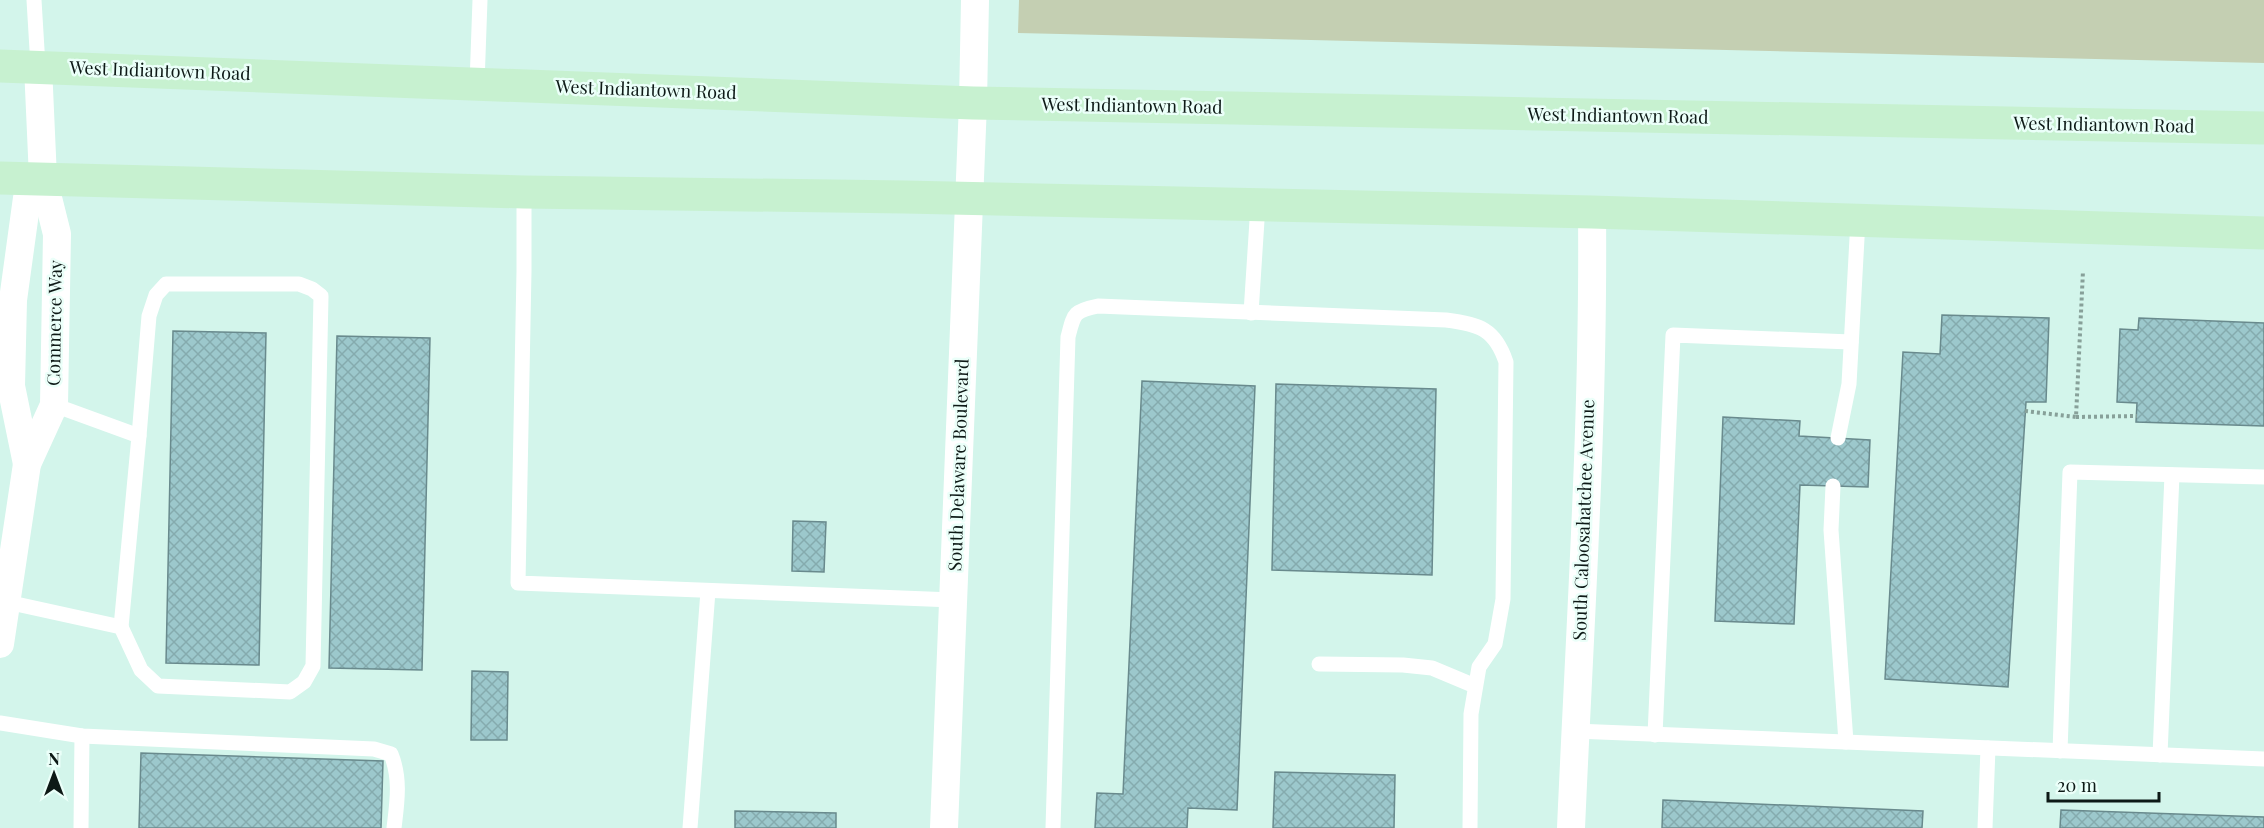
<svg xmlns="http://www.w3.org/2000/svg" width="2264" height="828" font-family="'Playfair Display',serif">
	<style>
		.green { fill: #c4cfb2 }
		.building { fill: url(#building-cross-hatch); stroke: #698a8d; stroke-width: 1.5 }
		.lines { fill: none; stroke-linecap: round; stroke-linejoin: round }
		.path { stroke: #87a099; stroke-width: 4; stroke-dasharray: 3 3; stroke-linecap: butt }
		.lane { stroke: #fff; stroke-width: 15 }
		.street { stroke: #fff; stroke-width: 28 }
		.primary { stroke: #c7f1d0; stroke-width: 33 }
		.labels { text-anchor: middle; stroke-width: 5; stroke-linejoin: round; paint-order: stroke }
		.street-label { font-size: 18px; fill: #0d1916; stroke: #ebfff9 }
	</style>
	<defs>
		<pattern id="building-cross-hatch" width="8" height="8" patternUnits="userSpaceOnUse" patternTransform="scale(1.5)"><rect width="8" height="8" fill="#9cc8cc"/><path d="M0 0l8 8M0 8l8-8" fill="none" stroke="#85abae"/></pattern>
	</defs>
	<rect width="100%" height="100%" fill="#d3f5eb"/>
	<polygon class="green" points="1019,0 2264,0 2264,63 1018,33"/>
	<g class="building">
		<polygon points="1942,315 2049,318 2046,402 2026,402 2008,687 1885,679 1903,352 1940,354"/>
		<polygon points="2139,318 2264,323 2264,426 2136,422 2137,403 2117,402 2120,329 2138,330"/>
		<polygon points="173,331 266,333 259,665 166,663"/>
		<polygon points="337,336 430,338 422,670 329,668"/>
		<polygon points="1142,381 1255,386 1237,810 1188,808 1187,828 1095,828 1097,793 1123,794"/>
		<polygon points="1276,384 1436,389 1432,575 1272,570"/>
		<polygon points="1723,417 1800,421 1799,436 1870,440 1868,487 1800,485 1794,624 1715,621"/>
		<polygon points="793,521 826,522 824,572 792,571"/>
		<polygon points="472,671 508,672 507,740 471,740"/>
		<polygon points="141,753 383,761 381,828 139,828"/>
		<polygon points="1275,772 1395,775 1394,828 1273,828"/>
		<polygon points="1663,800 1923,811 1922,828 1662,828"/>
		<polygon points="2061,810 2264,817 2264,828 2060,828"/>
		<polygon points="735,811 836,813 836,828 735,828"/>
	</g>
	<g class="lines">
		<g class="path">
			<polyline points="2025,411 2076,417 2083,271"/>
			<polyline points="2076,417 2137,416"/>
		</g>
		<g class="lane">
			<polyline points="34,0 38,66"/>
			<polyline points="477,84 480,0"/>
			<polyline points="524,192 524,271 518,583 953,600"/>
			<polyline points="1251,313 1258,205"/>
			<polyline points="54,405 139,436 121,627"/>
			<polyline points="1838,438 1849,384 1858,220"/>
			<polyline points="1833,486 1831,530 1846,742"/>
			<polyline points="7,602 121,627 141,670 158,686 290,692 304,682 313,666 321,296 312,289 299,284 166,284 156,295 149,316 139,436"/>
			<polyline points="1319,664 1403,665 1432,668 1475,686"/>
			<path d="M0,723L82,736L374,749L391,754C401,779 397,803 394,828"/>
			<polyline points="1575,731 2264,759"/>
			<polyline points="1655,735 1673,335 1851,342"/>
			<polyline points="2060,751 2070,472 2264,477"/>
			<polyline points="2160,755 2172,475"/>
			<polyline points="81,828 82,736"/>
			<polyline points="690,828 708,591"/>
			<path d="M1053,828L1068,337C1074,314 1073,311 1098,306L1446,320C1479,324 1495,329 1506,362L1503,599L1495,644L1479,667L1471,714L1470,828"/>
			<polyline points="1985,828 1988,748"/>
		</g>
		<g class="street">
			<polyline points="27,464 11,386 13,300 27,198 43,178"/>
			<polyline points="0,644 27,464 54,405 57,234 43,178 38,66"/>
			<polyline points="944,828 973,103 975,0"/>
			<path d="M1571,828C1580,623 1594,417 1592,212"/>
		</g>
		<g class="primary">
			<polyline points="0,66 973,103 2264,128"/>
			<polyline points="0,178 524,192 905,197 1592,212 2264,233"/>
		</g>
	</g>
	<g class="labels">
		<g class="street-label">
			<text transform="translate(160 71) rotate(2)" y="6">West Indiantown Road</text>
			<text transform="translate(646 90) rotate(2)" y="6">West Indiantown Road</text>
			<text transform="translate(1132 106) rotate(1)" y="6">West Indiantown Road</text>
			<text transform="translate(1618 116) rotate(1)" y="6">West Indiantown Road</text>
			<text transform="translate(2104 125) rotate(1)" y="6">West Indiantown Road</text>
			<text transform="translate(55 323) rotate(-89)" y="6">Commerce Way</text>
			<text transform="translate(959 465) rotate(-88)" y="6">South Delaware Boulevard</text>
			<text transform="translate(1584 520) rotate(-88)" y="6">South Caloosahatchee Avenue</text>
		</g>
	</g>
	<g transform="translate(54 774)" stroke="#ebfff9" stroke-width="4.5" paint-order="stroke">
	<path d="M0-4.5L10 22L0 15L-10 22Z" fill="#0d1916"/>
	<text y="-9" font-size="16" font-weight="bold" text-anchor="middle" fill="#0d1916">N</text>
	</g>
	<path d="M2048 792v9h111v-9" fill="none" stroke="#0d1916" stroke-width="3"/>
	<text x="2057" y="792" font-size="18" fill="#0d1916" stroke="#ebfff9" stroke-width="4.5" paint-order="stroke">20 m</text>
</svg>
